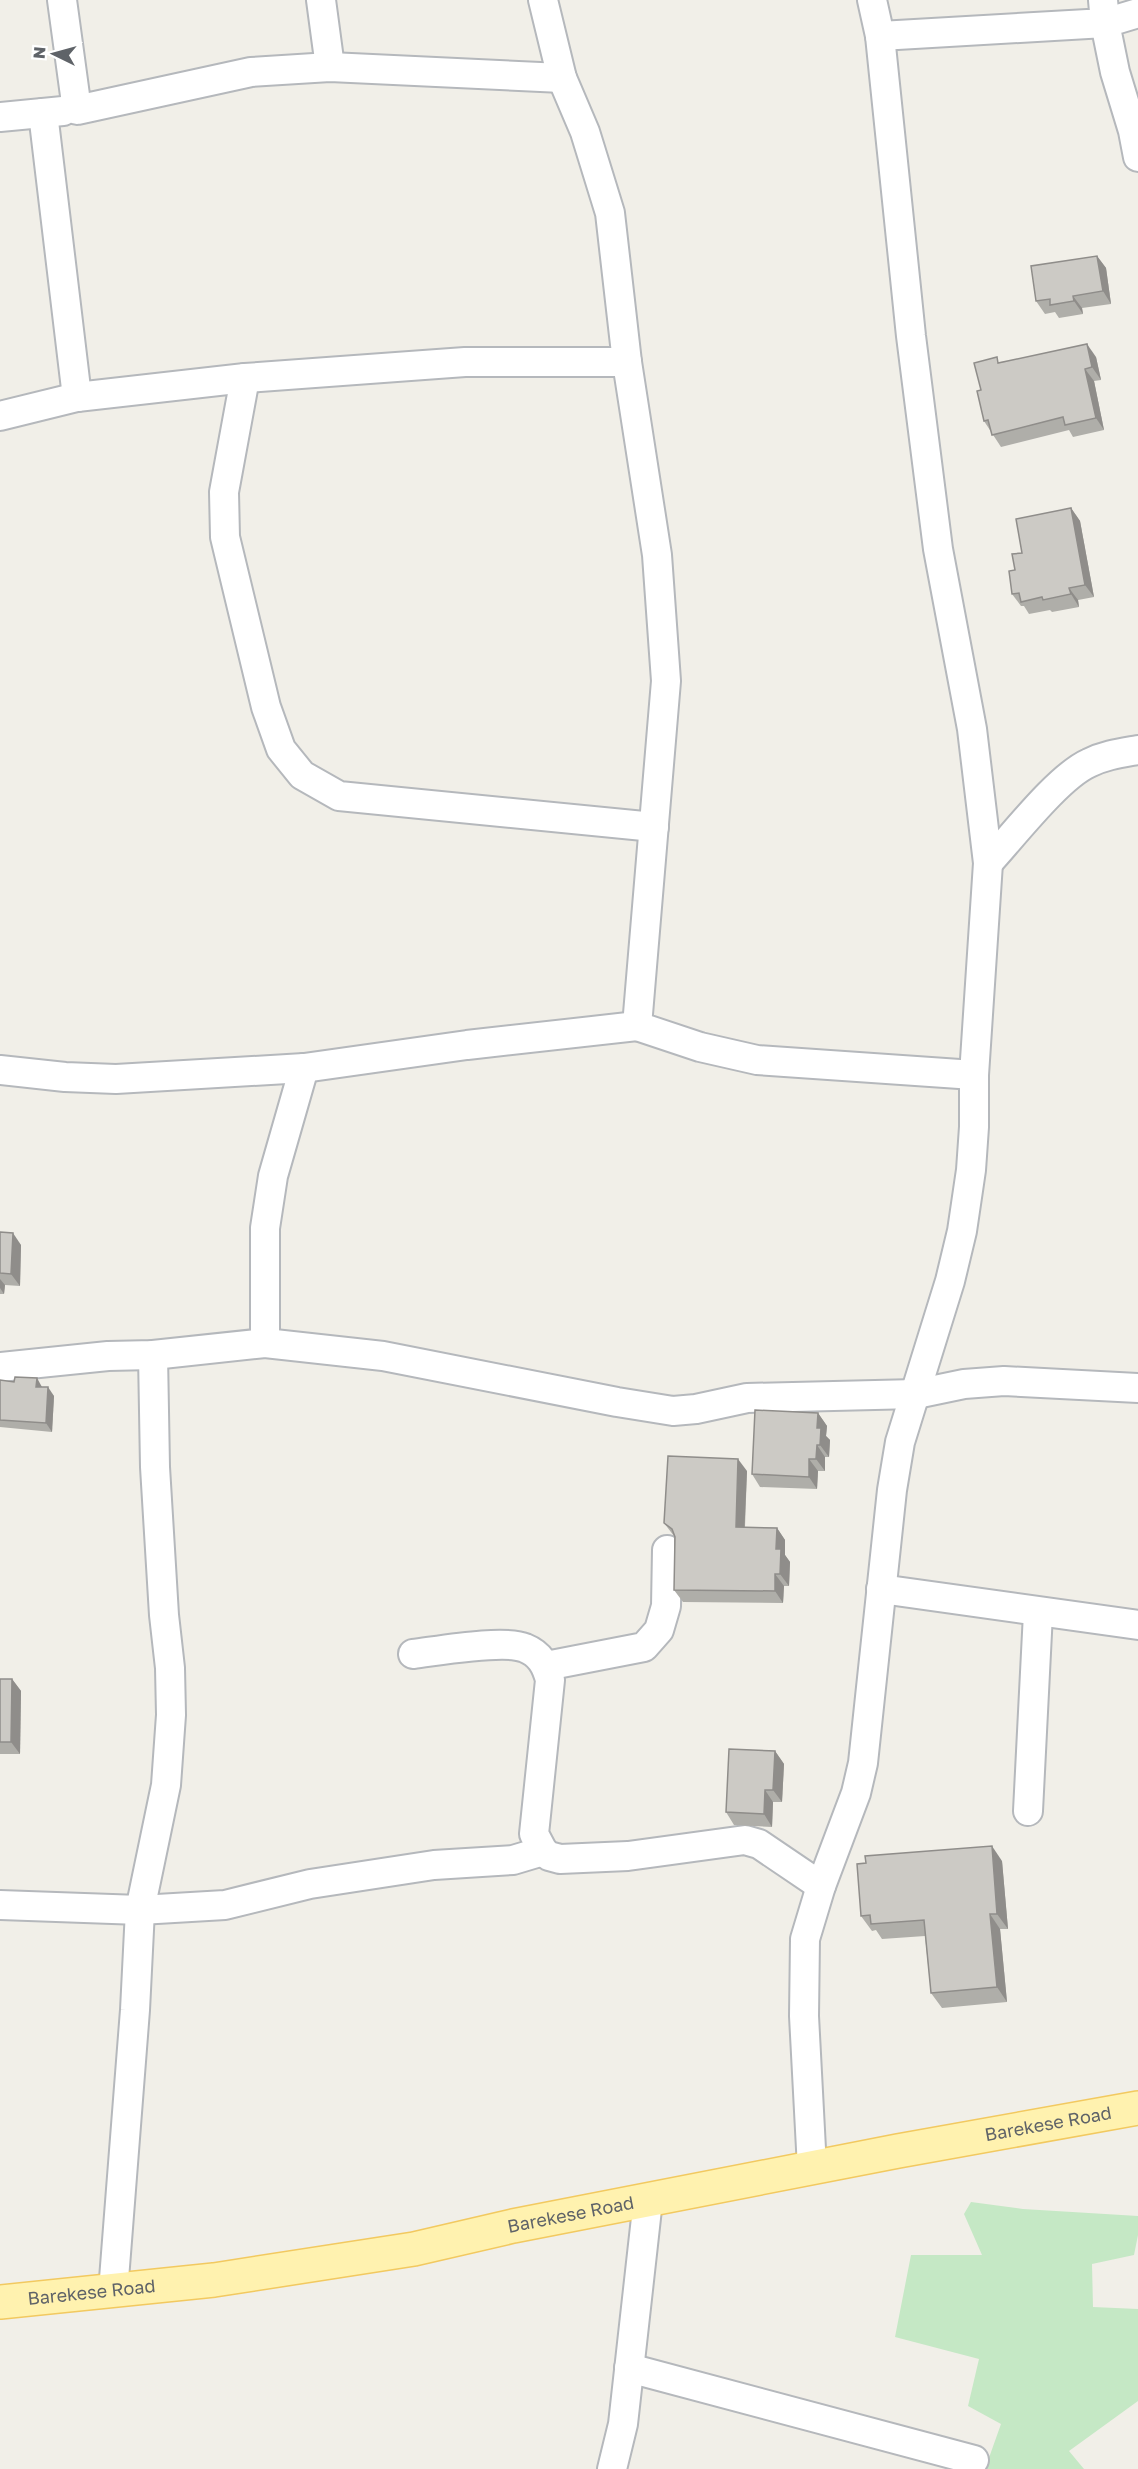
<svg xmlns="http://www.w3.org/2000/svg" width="1138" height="2469" font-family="'Golos Text',sans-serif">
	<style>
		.green { fill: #c5e8c5 }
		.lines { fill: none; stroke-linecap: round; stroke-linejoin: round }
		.minor-casing { stroke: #b5b8bc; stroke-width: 32 }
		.major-casing { stroke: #f2c960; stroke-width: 36 }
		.minor { stroke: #fff; stroke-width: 28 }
		.major { stroke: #fff2af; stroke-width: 33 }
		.wall { fill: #afaea9 }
		.shaded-wall { fill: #8f8d8a }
		.building { fill: #cccac5; stroke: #8f8d8a; stroke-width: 1.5 }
		.labels { text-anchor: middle; stroke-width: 4.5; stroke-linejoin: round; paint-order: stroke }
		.street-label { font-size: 18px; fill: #5f6368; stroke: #fff }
	</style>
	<rect width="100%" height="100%" fill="#f1efe8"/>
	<polygon class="green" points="971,2202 1023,2209 1138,2216 1138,2235 1134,2255 1092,2264 1093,2307 1138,2309 1138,2401 1069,2451 1084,2469 985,2469 1001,2424 968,2406 979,2359 895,2337 911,2255 982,2255 964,2214"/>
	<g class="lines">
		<g class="minor-casing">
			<g id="minor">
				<polyline points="62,0 77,110 251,72 330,67 562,78"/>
				<polyline points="321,0 330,67"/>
				<polyline points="543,0 562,78 585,132 610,213 627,362 657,555 666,681 637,1026 700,1047 757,1060 974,1075"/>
				<polyline points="1138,13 1105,23 1115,72 1133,131 1138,157"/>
				<polyline points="880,36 1105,23 1103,0"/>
				<polyline points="43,113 77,397"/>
				<polyline points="0,117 63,111"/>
				<polyline points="245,378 224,492 225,537 266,707 281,749 302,775 339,796 654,827"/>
				<polyline points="0,416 77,397 245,378 465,362 627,362"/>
				<path d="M988,863C1013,836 1058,777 1089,763C1105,755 1121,753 1138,750"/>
				<polyline points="0,1070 65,1077 116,1079 304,1068 467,1045 637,1026"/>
				<polyline points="265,1343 265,1228 273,1176 304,1068"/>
				<polyline points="0,1367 108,1356 153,1355 265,1343 383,1356 617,1402 673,1411 696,1409 747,1398 916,1394 964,1384 1004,1381 1138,1388"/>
				<polyline points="881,1589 1138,1625"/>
				<path d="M413,1654C438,1651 504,1639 525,1648C540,1654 546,1665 550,1680L534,1834L543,1851L549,1856L560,1859L628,1856L745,1840L759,1844L821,1886"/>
				<polyline points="546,1666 644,1647 659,1630 666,1606 667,1550"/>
				<polyline points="1028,1811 1038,1613"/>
				<polyline points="0,1905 140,1910 225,1905 310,1884 434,1865 513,1860 543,1851"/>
				<polyline points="812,2168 804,2016 805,1939 821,1886 856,1793 863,1763 892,1490 900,1442 950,1281 962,1231 971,1170 974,1127 974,1075 988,863 972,729 938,549 911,336 880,36 872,0"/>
				<polyline points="113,2292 135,2010 140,1910 166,1785 171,1715 170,1668 164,1615 155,1467 153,1355"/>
				<polyline points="629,2368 974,2460"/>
				<polyline points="612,2469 623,2424 648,2200"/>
			</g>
		</g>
		<g class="major-casing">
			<g id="major">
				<path id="s1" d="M0,2302L214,2280L414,2249L513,2226L898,2151L1138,2108"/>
			</g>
		</g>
		<use href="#minor" class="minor"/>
		<use href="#major" class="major"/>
	</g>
	<g class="wall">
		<polygon points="1097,256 1106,268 1111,304 1082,308 1083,314 1059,318 1055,312 1045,314 1036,301"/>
		<polygon points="1096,357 1101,380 1094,381 1104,430 1073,437 1069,430 1001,447 984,421 981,390 1000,362"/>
		<polygon points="1071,508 1080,521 1094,597 1078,600 1079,607 1052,612 1050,610 1029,614 1024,606 1021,606 1012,594 1015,570 1022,553"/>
		<polygon points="0,1232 21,1245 20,1286 5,1285 4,1294 0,1294"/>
		<polygon points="0,1380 42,1387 54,1396 52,1432 0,1427"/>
		<polygon points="818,1413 827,1426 826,1436 830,1440 829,1457 825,1457 825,1471 818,1471 817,1489 760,1487 752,1474"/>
		<polygon points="747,1471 745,1527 777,1528 785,1540 785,1555 790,1562 789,1586 784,1586 783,1603 683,1602 674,1590 674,1536 664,1523"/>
		<polygon points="0,1679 12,1679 21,1691 20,1754 0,1754"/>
		<polygon points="775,1751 784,1764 782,1802 773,1802 772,1827 734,1825 726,1812"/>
		<polygon points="1002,1861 1008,1929 1000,1929 1007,2002 942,2008 931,1993 925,1936 882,1939 876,1930 872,1931 861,1916"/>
	</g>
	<g class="shaded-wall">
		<polygon points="1097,256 1106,268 1111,304 1103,291"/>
		<polygon points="1073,296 1082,308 1083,314 1074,301"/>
		<polygon points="1087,344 1096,357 1101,380 1092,367"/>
		<polygon points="1085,369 1094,381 1104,430 1096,418"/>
		<polygon points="1071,508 1080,521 1094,597 1085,585"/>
		<polygon points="1069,588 1078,600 1079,607 1071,594"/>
		<polygon points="13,1233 21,1245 20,1286 11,1274"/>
		<polygon points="0,1279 5,1285 4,1294 0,1288"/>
		<polygon points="37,1378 42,1387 36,1387"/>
		<polygon points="48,1387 54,1396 52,1432 46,1423"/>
		<polygon points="818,1413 827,1426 826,1436 830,1440 829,1457 820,1445 817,1428"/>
		<polygon points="817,1445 825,1457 825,1471 816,1459"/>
		<polygon points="738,1459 747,1471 744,1539 736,1527"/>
		<polygon points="809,1459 818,1471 817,1489 809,1477"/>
		<polygon points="777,1528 785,1540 785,1555 790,1562 789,1586 780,1574 776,1549"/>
		<polygon points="775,1574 784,1586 783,1603 775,1591"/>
		<polygon points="12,1679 21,1691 20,1754 11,1742"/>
		<polygon points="775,1751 784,1764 782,1802 773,1790"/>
		<polygon points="765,1790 773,1802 772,1827 764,1814"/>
		<polygon points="992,1846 1002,1861 1008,1929 997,1914"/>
		<polygon points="990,1914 1000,1929 1007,2002 997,1987"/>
	</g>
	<g class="building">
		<polygon points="1097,256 1103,291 1073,296 1074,301 1050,305 1050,299 1036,301 1031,266"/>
		<polygon points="1087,344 1092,367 1085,369 1096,418 1065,425 1063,417 992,435 988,420 984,421 977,391 981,390 974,363 997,357 998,363"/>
		<polygon points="1071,508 1085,585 1069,588 1071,594 1043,600 1042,597 1021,602 1019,593 1012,594 1009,571 1015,570 1012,554 1022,553 1016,519"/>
		<polygon points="0,1232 13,1233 11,1274 0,1273"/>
		<polygon points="15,1377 37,1378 36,1387 48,1387 46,1423 0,1420 0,1380 14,1382"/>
		<polygon points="755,1410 818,1413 817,1428 821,1428 820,1445 817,1445 816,1459 809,1459 809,1477 752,1474"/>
		<polygon points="668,1456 738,1459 736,1527 777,1528 776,1549 781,1549 780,1574 775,1574 775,1591 674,1590 675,1537 672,1529 664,1523"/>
		<polygon points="0,1679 12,1679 11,1742 0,1742"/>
		<polygon points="729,1749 775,1751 773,1790 765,1790 764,1814 726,1812"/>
		<polygon points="992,1846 997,1914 990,1914 997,1987 931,1993 924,1920 871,1924 870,1915 861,1916 857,1864 866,1863 865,1856"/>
	</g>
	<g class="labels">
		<g class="street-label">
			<text dy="6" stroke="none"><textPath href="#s1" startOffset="1064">Barekese Road</textPath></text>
			<text dy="6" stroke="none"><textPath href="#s1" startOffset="578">Barekese Road</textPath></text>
			<text dy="6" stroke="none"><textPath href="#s1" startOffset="92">Barekese Road</textPath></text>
		</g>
	</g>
	<g transform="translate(54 54) rotate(275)" stroke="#ffffff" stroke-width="4.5" paint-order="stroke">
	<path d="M0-4.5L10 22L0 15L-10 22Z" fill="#5f6368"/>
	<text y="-9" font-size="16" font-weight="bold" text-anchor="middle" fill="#5f6368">N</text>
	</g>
</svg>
